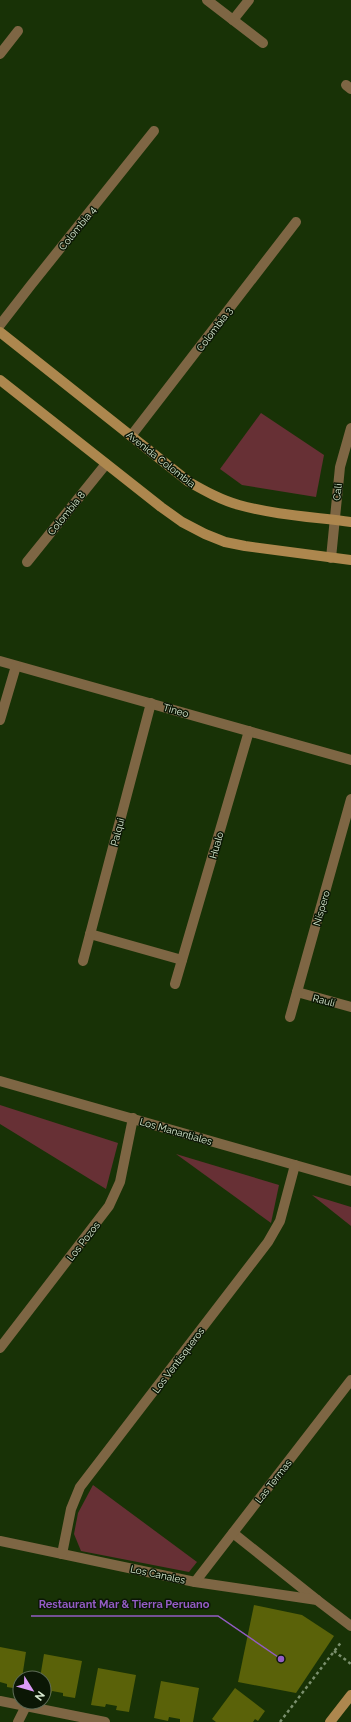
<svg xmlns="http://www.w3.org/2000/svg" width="351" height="1722" font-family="Raleway,sans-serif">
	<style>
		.green { fill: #673035 }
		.building { fill: #5a6209 }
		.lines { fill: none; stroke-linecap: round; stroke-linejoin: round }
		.path { stroke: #7a8f6d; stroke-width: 2.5; stroke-dasharray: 3 3; stroke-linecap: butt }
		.street { stroke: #7e6644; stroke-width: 10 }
		.secondary { stroke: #ad874e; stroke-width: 10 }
		.labels { text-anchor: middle; stroke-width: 3; stroke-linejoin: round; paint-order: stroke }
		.street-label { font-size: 10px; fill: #dbecd3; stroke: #0b1705 }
		.leader { fill: none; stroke: #935cc4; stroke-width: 1.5 }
		.callout-dot { fill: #935cc4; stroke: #0b1705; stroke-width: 1.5 }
		.callout-label { font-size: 11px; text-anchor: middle; font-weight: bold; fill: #935cc4; stroke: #0b1705; stroke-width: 3; stroke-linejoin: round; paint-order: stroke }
	</style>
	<rect width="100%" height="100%" fill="#183206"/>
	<g class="green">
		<polygon points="261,413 324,455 316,497 242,485 220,469"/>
		<polygon points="0,1105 118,1143 106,1189 0,1124"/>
		<polygon points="176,1154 279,1185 271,1223"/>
		<polygon points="312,1195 351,1207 351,1226"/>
		<polygon points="93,1485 197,1562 189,1572 81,1551 74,1534 78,1513"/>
	</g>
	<g class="building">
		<polygon points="254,1605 302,1615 334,1636 296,1693 238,1682"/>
		<polygon points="0,1647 26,1652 22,1678 20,1678 19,1689 7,1687 7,1684 0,1682"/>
		<polygon points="44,1654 82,1661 75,1698 63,1696 63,1693 52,1691 51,1694 44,1693 44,1678 40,1678"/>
		<polygon points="98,1668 136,1675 129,1712 116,1710 117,1706 106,1704 105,1707 91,1705"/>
		<polygon points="161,1681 199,1688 193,1722 180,1722 180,1719 169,1717 168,1721 154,1718"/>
		<polygon points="235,1688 265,1711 258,1721 255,1719 253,1722 216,1722 212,1719"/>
	</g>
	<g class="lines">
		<g class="path">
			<polyline points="334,1651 351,1664"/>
			<polyline points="280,1722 342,1641"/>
		</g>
		<g class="street">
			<polyline points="207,0 263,43"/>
			<polyline points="233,20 249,0"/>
			<polyline points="0,54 18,31"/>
			<polyline points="346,85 351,89"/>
			<polyline points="0,325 31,285 154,131"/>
			<polyline points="131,436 296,222"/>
			<polyline points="331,558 340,467 351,428"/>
			<polyline points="27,562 106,464"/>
			<polyline points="0,661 351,760"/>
			<polyline points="0,720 16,666"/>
			<polyline points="90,934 182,960"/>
			<polyline points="83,961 151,703"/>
			<polyline points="175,984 249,731"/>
			<polyline points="297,992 351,1007"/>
			<polyline points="290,1017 351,799"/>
			<polyline points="0,1081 351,1181"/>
			<polyline points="0,1348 109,1206 120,1182 133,1118"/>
			<polyline points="233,1533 317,1600"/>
			<polyline points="0,1541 195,1582 317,1600 351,1626"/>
			<polyline points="62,1554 71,1509 80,1487 268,1242 280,1221 295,1165"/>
			<polyline points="195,1582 351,1380"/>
			<polyline points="0,1701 105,1722"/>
			<polyline points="18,1722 26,1706"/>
		</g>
		<g class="secondary">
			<path d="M0,332L189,482C205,491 221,500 239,505C275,515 314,517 351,522"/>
			<polyline points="0,380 161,507 182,522 205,534 225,542 245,546 351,560"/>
			<polyline points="330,1722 351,1695"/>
		</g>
	</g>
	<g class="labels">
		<g class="street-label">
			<text transform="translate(77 228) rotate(-51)" y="4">Colombia 4</text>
			<text transform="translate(214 329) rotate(-53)" y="4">Colombia 3</text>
			<text transform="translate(161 459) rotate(38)" y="4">Avenida Colombia</text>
			<text transform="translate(337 492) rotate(-84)" y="4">Cali</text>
			<text transform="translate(66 513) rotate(-51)" y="4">Colombia 8</text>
			<text transform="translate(176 710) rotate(16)" y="4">Tineo</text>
			<text transform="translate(117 832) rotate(-75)" y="4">Palqui</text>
			<text transform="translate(216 845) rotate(-74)" y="4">Hualo</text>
			<text transform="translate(321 908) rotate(-74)" y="4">Níspero</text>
			<text transform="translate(324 1000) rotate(15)" y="4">Raulí</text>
			<text transform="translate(176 1131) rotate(16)" y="4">Los Manantiales</text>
			<text transform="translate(83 1241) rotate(-52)" y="4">Los Pozos</text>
			<text transform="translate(178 1360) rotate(-53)" y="4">Los Ventisqueros</text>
			<text transform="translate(273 1481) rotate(-52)" y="4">Las Termas</text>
			<text transform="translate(158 1574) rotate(12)" y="4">Los Canales</text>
		</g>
	</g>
	<path class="leader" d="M281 1659L218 1616H31"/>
	<circle class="callout-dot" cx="281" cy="1659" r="4"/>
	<g class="callout-label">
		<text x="124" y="1608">Restaurant Mar &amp; Tierra Peruano</text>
	</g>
	<g transform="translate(32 1690) rotate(127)"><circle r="19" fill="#0b1705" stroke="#5e6c57"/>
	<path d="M0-3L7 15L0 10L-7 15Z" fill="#da9af6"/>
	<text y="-6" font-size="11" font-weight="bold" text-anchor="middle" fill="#dbecd3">N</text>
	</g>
</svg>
